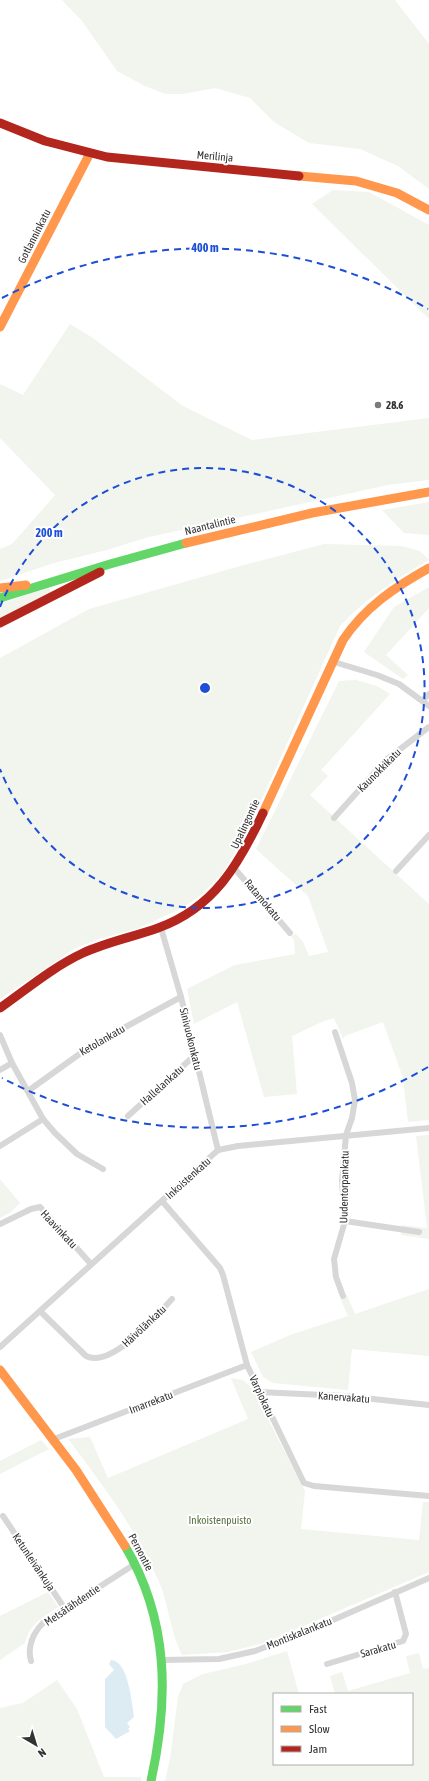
<svg xmlns="http://www.w3.org/2000/svg" width="429" height="1781" font-family="'Asap Condensed',sans-serif">
	<style>
		.green { fill: #f1f5ed }
		.water { fill: #ddebf3 }
		.lines { fill: none; stroke-linecap: round; stroke-linejoin: round }
		.street { stroke: #d7d7d7; stroke-width: 6 }
		.fast { stroke: #63d668; stroke-width: 9 }
		.slow { stroke: #ff974d; stroke-width: 9 }
		.jam { stroke: #b3261e; stroke-width: 9 }
		.ring { fill: none; stroke: #1d4ed8; stroke-width: 2; stroke-dasharray: 7 5 }
		.poi-dot { fill: #7a7a7a; stroke: #fff; stroke-width: 1.5 }
		.labels { text-anchor: middle; stroke-width: 4; stroke-linejoin: round; paint-order: stroke }
		.street-label { font-size: 11px; fill: #333; stroke: #fff }
		.poi-label { font-size: 11px; font-weight: bold; fill: #333; stroke: #fff; text-anchor: start }
		.park-label { font-size: 11px; fill: #56703f; stroke: #fff }
		.centre { fill: #1d4ed8; stroke: #fff; stroke-width: 2 }
		.ring-label { font-size: 12px; text-anchor: middle; font-weight: bold; fill: #1d4ed8; stroke: #fff; stroke-width: 4; stroke-linejoin: round; paint-order: stroke }
	</style>
	<rect width="100%" height="100%" fill="#fff"/>
	<g class="green">
		<polygon points="62,0 395,0 429,44 429,189 398,166 360,149 309,143 274,122 250,98 215,88 183,94 165,94 145,86 117,71 82,21"/>
		<polygon points="333,190 369,192 429,225 429,319 312,204"/>
		<polygon points="70,324 93,338 183,406 252,440 429,418 429,480 388,485 149,537 107,550 54,563 0,581 0,549 12,544 55,495 0,438 0,384 23,395"/>
		<polygon points="429,502 429,535 404,533 382,510"/>
		<path d="M324,544L402,546L420,551L429,560C397,578 365,599 340,626L247,832L222,874L201,895L184,907L137,929L99,939L76,948L0,999V658L89,609L244,565Z"/>
		<polygon points="49,587 51,593 0,619 0,604"/>
		<polygon points="429,587 429,608 386,655 408,675 403,679 364,652 394,607"/>
		<polygon points="356,680 377,686 390,694 321,770 328,776 310,795 429,904 429,1120 408,1122 403,1078 383,1022 345,1036 343,1039 334,1018 324,1021 292,1036 297,1094 264,1097 237,1002 194,1024 187,989 235,965 295,954 294,940 291,936 296,934 303,942 309,956 328,952 308,896 256,849 339,681"/>
		<polygon points="429,1135 429,1239 401,1235 402,1225 427,1228 416,1136"/>
		<polygon points="0,1179 20,1203 11,1212 0,1218"/>
		<polygon points="429,1289 429,1356 352,1349 348,1390 273,1383 263,1377 251,1352 290,1335 348,1316 340,1298 347,1295 355,1314"/>
		<path d="M231,1378L243,1380L252,1388L305,1491L301,1529L419,1540L423,1502H429V1572L264,1643L228,1652L182,1655C170,1631 169,1605 159,1582C137,1530 102,1484 68,1439L90,1437L108,1478L248,1419Z"/>
		<polygon points="41,1440 49,1449 0,1474 0,1461"/>
		<path d="M48,1592L58,1607C43,1617 29,1624 25,1643L0,1660V1616Z"/>
		<polygon points="287,1651 299,1694 274,1694 274,1764 412,1764 412,1694 335,1694 330,1676 342,1672 348,1691 410,1673 406,1656 419,1653 423,1669 429,1668 429,1781 165,1781 170,1759 178,1697 183,1684 203,1674 246,1664"/>
		<polygon points="57,1680 77,1709 104,1777 141,1777 141,1781 0,1781 0,1708 23,1703"/>
	</g>
	<path class="water" d="M111,1660C128,1660 132,1703 134,1717L127,1723L130,1727L128,1729L130,1731L116,1739L105,1727V1679L114,1670L109,1664Z"/>
	<g class="lines">
		<g class="street">
			<polyline points="334,662 377,675 399,684 429,706"/>
			<polyline points="423,700 429,694"/>
			<polyline points="334,818 386,760 429,727"/>
			<polyline points="235,869 290,933"/>
			<polyline points="396,871 429,835"/>
			<polyline points="161,928 181,997 218,1150"/>
			<polyline points="335,1032 352,1083 355,1100 352,1118 346,1135 342,1181 345,1221 334,1259 336,1277 343,1296"/>
			<polyline points="0,1035 12,1063 43,1119 55,1133 77,1154 103,1169"/>
			<polyline points="0,1070 12,1063"/>
			<polyline points="28,1091 92,1045 181,997"/>
			<polyline points="128,1116 195,1055"/>
			<polyline points="0,1146 43,1119"/>
			<polyline points="162,1201 220,1268 223,1275 247,1365 304,1483 314,1486 429,1496"/>
			<polyline points="345,1221 419,1232"/>
			<polyline points="0,1224 31,1209 40,1207 91,1264"/>
			<path d="M40,1311L86,1356C111,1369 156,1316 172,1299"/>
			<polyline points="0,1347 218,1150 238,1146 429,1128"/>
			<polyline points="259,1392 345,1396 429,1405"/>
			<polyline points="54,1439 247,1365"/>
			<polyline points="3,1516 65,1609"/>
			<polyline points="161,1660 219,1659 255,1651 317,1627 429,1578"/>
			<path d="M31,1661C27,1647 33,1633 43,1623L135,1564"/>
			<polyline points="327,1664 403,1641 406,1634 395,1592"/>
		</g>
		<g class="fast">
			<polyline points="0,598 110,564 186,543"/>
			<path d="M125,1546C169,1620 169,1699 151,1781"/>
		</g>
		<g class="slow">
			<polyline points="299,176 356,181 397,193 429,210"/>
			<polyline points="0,327 89,155"/>
			<polyline points="186,543 312,513 429,492"/>
			<polyline points="0,588 26,585"/>
			<path d="M263,813L343,640C365,607 395,587 429,568"/>
			<polyline points="0,1370 76,1470 125,1546"/>
		</g>
		<g class="jam">
			<polyline points="0,123 45,141 107,157 299,176"/>
			<polyline points="0,623 100,572"/>
			<path d="M0,1008C27,989 53,967 83,953C107,942 133,937 158,928C214,908 239,864 263,813"/>
		</g>
	</g>
	<g class="ring">
		<path d="M0 607A220 220 0 1 1 0 769"/>
		<path d="M428 1067A440 440 0 0 1 2 1078M2 298A440 440 0 0 1 428 309"/>
	</g>
	<circle class="poi-dot" cx="378" cy="405" r="4"/>
	<g class="labels">
		<g class="street-label">
			<text transform="translate(215 156) rotate(5)" y="4">Merilinja</text>
			<text transform="translate(34 236) rotate(-63)" y="4">Gotlanninkatu</text>
			<text transform="translate(210 525) rotate(-14)" y="4">Naantalintie</text>
			<text transform="translate(379 770) rotate(-45)" y="4">Kaunokkikatu</text>
			<text transform="translate(245 824) rotate(-65)" y="4">Upalingontie</text>
			<text transform="translate(263 900) rotate(50)" y="4">Ratamokatu</text>
			<text transform="translate(191 1039) rotate(76)" y="4">Sinivuokonkatu</text>
			<text transform="translate(102 1040) rotate(-30)" y="4">Ketolankatu</text>
			<text transform="translate(162 1085) rotate(-42)" y="4">Hallelankatu</text>
			<text transform="translate(188 1178) rotate(-42)" y="4">Inkoistenkatu</text>
			<text transform="translate(344 1187) rotate(-89)" y="4">Uudentorpankatu</text>
			<text transform="translate(59 1229) rotate(47)" y="4">Haavinkatu</text>
			<text transform="translate(144 1326) rotate(-43)" y="4">Häivölänkatu</text>
			<text transform="translate(262 1396) rotate(65)" y="4">Varpiokatu</text>
			<text transform="translate(344 1397) rotate(4)" y="4">Kanervakatu</text>
			<text transform="translate(151 1402) rotate(-21)" y="4">Imarrekatu</text>
			<text transform="translate(141 1552) rotate(62)" y="4">Pernontie</text>
			<text transform="translate(34 1562) rotate(56)" y="4">Ketunleivänkuja</text>
			<text transform="translate(72 1605) rotate(-34)" y="4">Metsätähdentie</text>
			<text transform="translate(299 1633) rotate(-22)" y="4">Montiskalankatu</text>
			<text transform="translate(378 1649) rotate(-16)" y="4">Sarakatu</text>
		</g>
		<g class="poi-label">
			<text x="386" y="409">28.6</text>
		</g>
		<g class="park-label">
			<text x="220" y="1524">Inkoistenpuisto</text>
		</g>
	</g>
	<circle cx="205" cy="688" r="6" class="centre"/>
	<g class="ring-label">
		<text x="205" y="252">400 m</text>
		<text x="49" y="537">200 m</text>
	</g>
	<rect x="273" y="1693" width="140" height="72" fill="#ffffff" stroke="#adadad"/>
	<rect x="281" y="1706" width="20" height="6" fill="#63d668" stroke="#adadad"/>
	<text x="309" y="1713" font-size="12" fill="#333333">Fast</text>
	<rect x="281" y="1726" width="20" height="6" fill="#ff974d" stroke="#adadad"/>
	<text x="309" y="1733" font-size="12" fill="#333333">Slow</text>
	<rect x="281" y="1746" width="20" height="6" fill="#b3261e" stroke="#adadad"/>
	<text x="309" y="1753" font-size="12" fill="#333333">Jam</text>
	<g transform="translate(36 1745) rotate(142)" stroke="#ffffff" stroke-width="3" paint-order="stroke">
	<path d="M0-3L7 15L0 10L-7 15Z" fill="#333333"/>
	<text y="-6" font-size="11" font-weight="bold" text-anchor="middle" fill="#333333">N</text>
	</g>
</svg>
